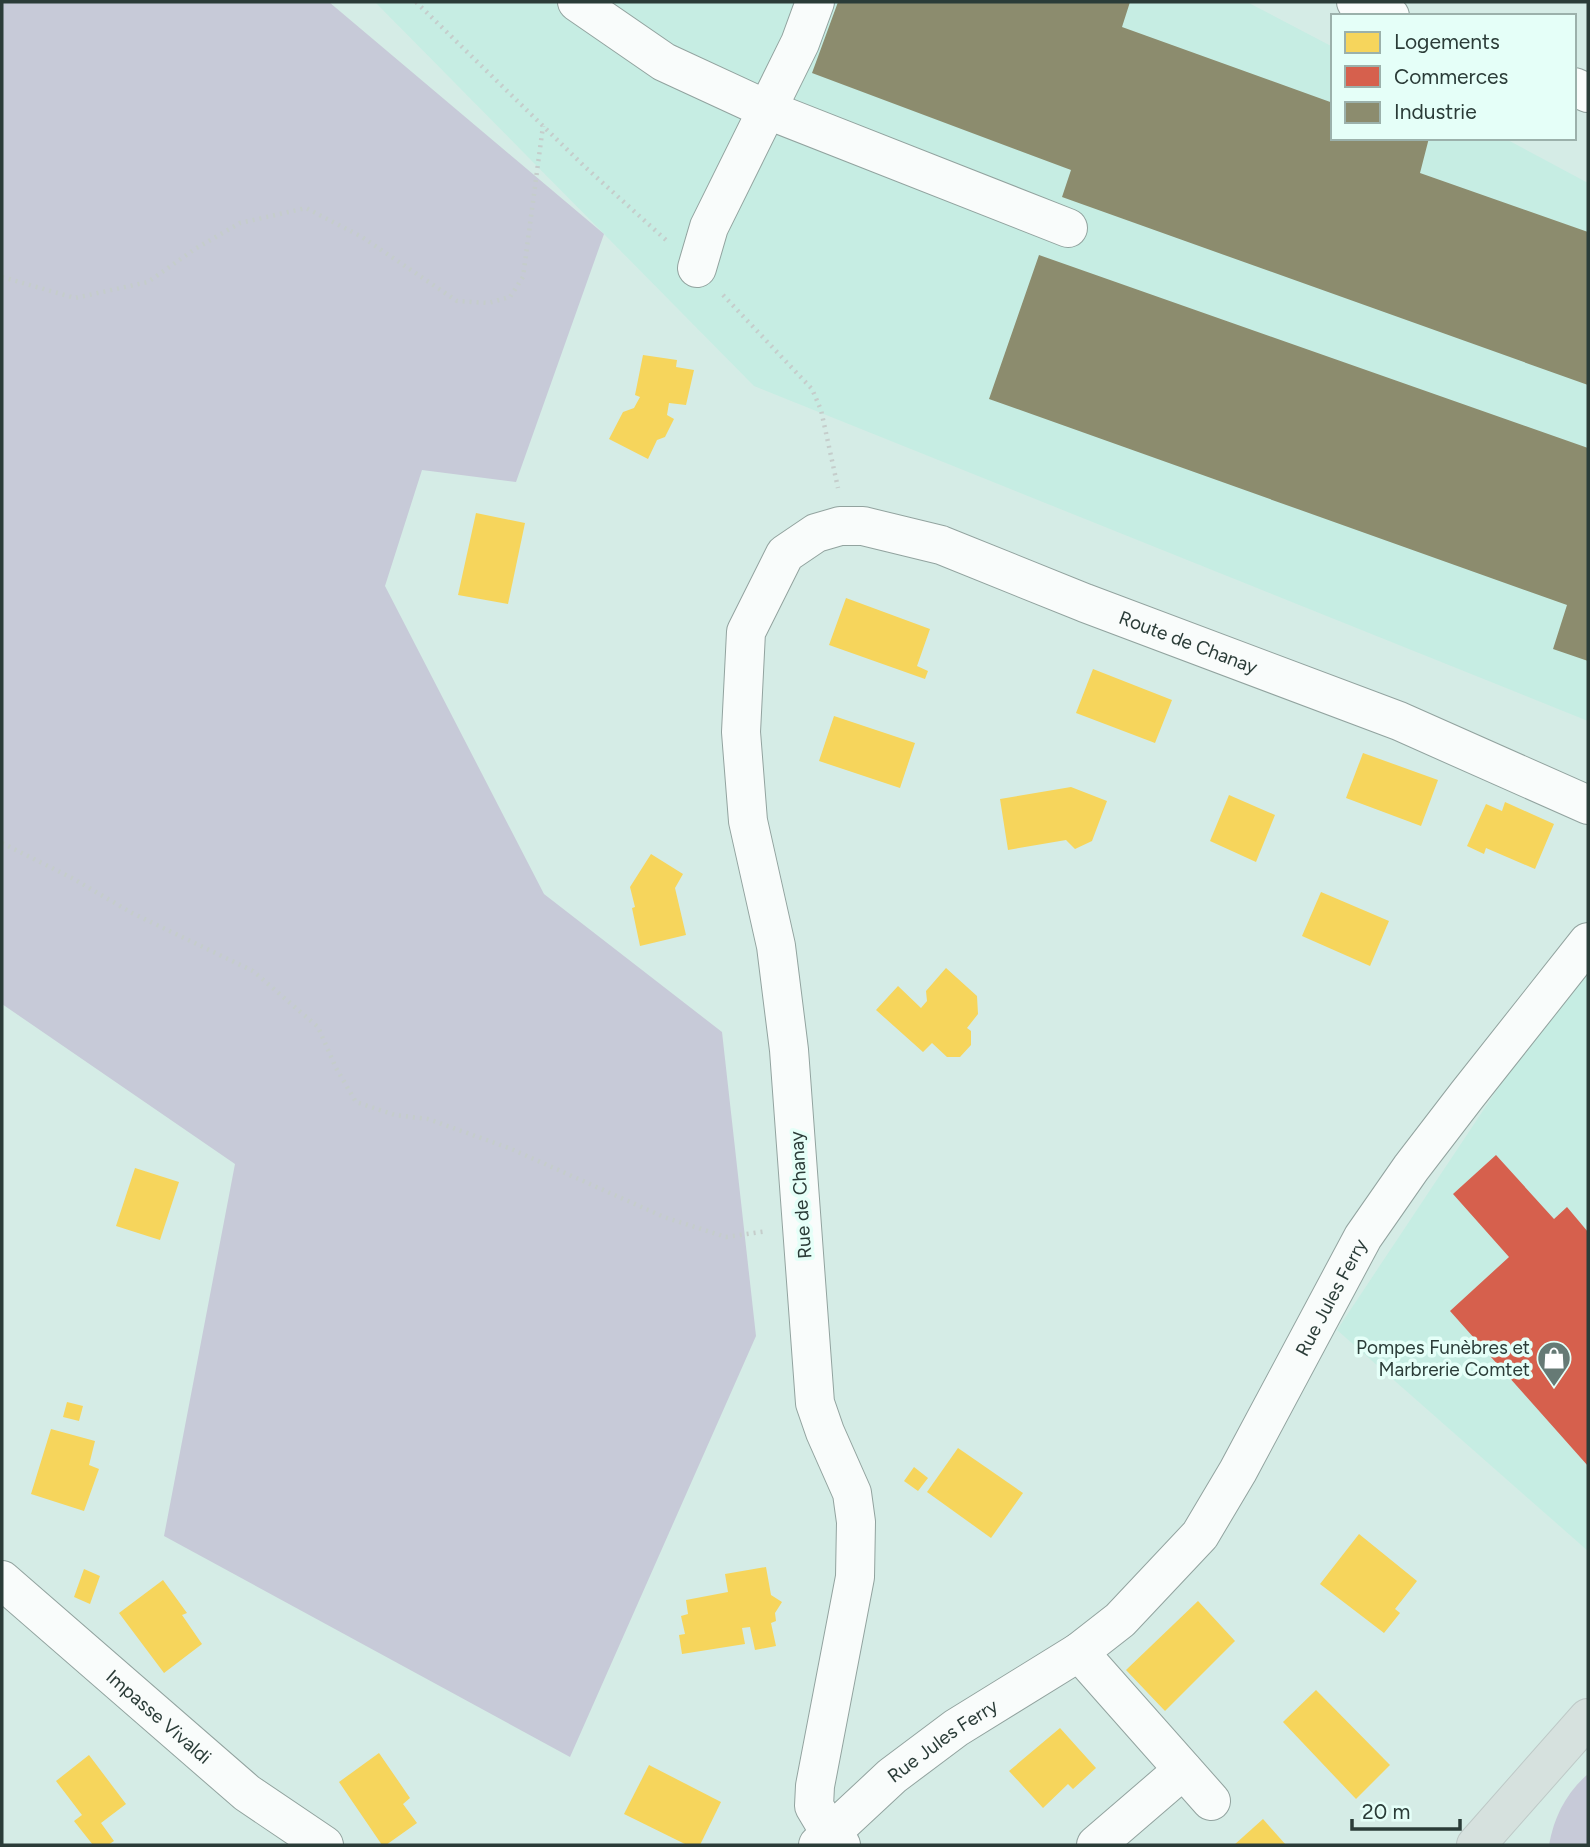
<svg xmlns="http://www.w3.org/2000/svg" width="1590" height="1847" font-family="Figtree,sans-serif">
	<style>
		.built { fill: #c6ede3 }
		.forest { fill: #c7cad8 }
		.homes { fill: #f6d55c }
		.shops { fill: #d6604d }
		.industry { fill: #8c8c6e }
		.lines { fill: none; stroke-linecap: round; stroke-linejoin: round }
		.minor-casing { stroke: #92a39f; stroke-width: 40 }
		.major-casing { stroke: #bec9c7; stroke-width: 40 }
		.path { stroke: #c5cdcb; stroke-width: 4.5; stroke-dasharray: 2 5; stroke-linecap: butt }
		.minor { stroke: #f9fcfb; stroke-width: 38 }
		.major { stroke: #d6e1de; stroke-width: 38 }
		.labels { text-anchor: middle; stroke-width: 7; stroke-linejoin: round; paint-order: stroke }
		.street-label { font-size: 19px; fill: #2b3c38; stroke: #e5fff8 }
		.poi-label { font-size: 19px; fill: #2b3c38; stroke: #e5fff8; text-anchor: end }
	</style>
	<rect width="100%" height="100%" fill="#d5ece6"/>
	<g class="built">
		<polygon points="375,2 1247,2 1333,47 1333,138 1504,138 1588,183 1588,721 754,386"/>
		<polygon points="1588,969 1588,1551 1337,1330 1510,1070"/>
	</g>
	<g class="forest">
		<polygon points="2,2 329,2 604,234 516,482 422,470 385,586 544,894 722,1032 756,1336 570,1757 164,1536 235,1164 2,1004"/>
		<path d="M1588,1774V1845H1549C1554,1817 1566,1793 1588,1774Z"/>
	</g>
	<g class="homes">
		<polygon points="643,355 677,360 676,367 694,370 686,405 669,403 667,415 674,419 665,437 657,440 648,459 609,439 623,412 634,408 640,397 635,395"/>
		<polygon points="476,513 525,523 508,604 458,595"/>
		<polygon points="846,598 930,629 917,666 928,671 925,679 829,645"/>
		<polygon points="1093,669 1172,700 1155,743 1076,713"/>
		<polygon points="834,716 915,743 900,788 819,761"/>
		<polygon points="1363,753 1438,780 1421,826 1346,798"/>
		<polygon points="1071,787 1107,801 1092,841 1075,849 1066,840 1008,850 1000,799"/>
		<polygon points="1229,795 1275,815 1256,862 1210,841"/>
		<polygon points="1505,802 1554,824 1535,869 1486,848 1484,854 1467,846 1486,804 1502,811"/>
		<polygon points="651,854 683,874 675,888 686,935 640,946 632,908 635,907 630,887"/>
		<polygon points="1321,892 1389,921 1370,966 1302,936"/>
		<polygon points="946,968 977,996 978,1014 967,1028 971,1031 971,1045 960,1057 947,1057 932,1043 923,1052 876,1010 898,986 921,1008 927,1001 926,991"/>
		<polygon points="135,1168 179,1182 160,1240 116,1226"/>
		<polygon points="67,1402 83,1406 79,1421 63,1417"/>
		<polygon points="51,1429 95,1441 89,1465 99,1469 84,1511 31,1494"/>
		<polygon points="958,1448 1023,1493 991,1538 927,1492"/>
		<polygon points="914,1467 928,1478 918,1491 904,1481"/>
		<polygon points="1359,1534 1417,1581 1395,1609 1400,1613 1384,1633 1320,1584"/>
		<polygon points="766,1567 771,1595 782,1602 775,1613 776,1621 771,1623 776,1646 755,1650 750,1627 742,1628 745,1644 682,1654 679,1635 685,1634 681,1616 688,1614 686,1600 728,1592 725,1574"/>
		<polygon points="84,1569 100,1576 90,1604 74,1597"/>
		<polygon points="163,1580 187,1613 182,1615 202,1644 164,1673 119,1613"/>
		<polygon points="1198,1601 1235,1641 1165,1711 1126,1670"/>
		<polygon points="1316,1690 1390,1765 1356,1799 1283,1722"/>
		<polygon points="1060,1728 1096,1768 1073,1789 1068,1784 1043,1808 1009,1771"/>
		<polygon points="379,1753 410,1798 403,1804 417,1823 386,1845 382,1845 339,1782"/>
		<polygon points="89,1755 126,1804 101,1823 114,1841 108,1845 93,1845 74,1821 82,1815 56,1781"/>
		<polygon points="649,1765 721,1802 700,1845 687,1845 624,1814"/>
		<polygon points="1263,1819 1286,1845 1234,1845"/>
	</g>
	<polygon class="shops" points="1496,1155 1554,1219 1567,1207 1588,1232 1588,1466 1450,1311 1509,1257 1453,1194"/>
	<g class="industry">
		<polygon points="838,2 1130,2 1122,27 1333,103 1333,138 1429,138 1420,173 1588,232 1588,385 1062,197 1071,170 812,73"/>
		<polygon points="1039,255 1588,448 1588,661 1553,649 1567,605 989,399"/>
	</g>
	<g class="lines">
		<g class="minor-casing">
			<g id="minor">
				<polyline points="577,2 664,62 768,110 1068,228"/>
				<polyline points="1356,2 1390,16"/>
				<polyline points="1574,87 1588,93"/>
				<polyline points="697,268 709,227 800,43 815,2"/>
				<path id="s1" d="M2,1580L247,1793L324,1845"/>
				<polyline points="1079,1652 1211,1801"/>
				<path id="s2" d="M818,1845L892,1776L956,1728L1079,1652L1120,1620L1200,1535L1238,1471L1363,1237L1411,1168L1467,1095L1588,942"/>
				<path id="s3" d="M841,1845L830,1833L814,1806L815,1786L855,1577L856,1522L852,1493L825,1432L815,1403L789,1050L776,946L748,821L741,732L746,632L785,554L816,533L840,526H863L941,545L1085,603L1399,721L1588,805"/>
				<polyline points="1096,1845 1183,1770"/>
			</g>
		</g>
		<g class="major-casing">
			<polyline id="major" points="1476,1845 1588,1718"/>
		</g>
		<g class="path">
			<polyline points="416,2 584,166 666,240"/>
			<polyline points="2,277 75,298 148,282 195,249 240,223 306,208 362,237 457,301 488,303 510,297 523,277 543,126"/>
			<polyline points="723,295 812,389 821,410 838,488"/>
			<polyline points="2,843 72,878 132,913 253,971 318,1027 336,1068 356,1102 395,1115 428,1119 509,1148 664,1217 726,1237 767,1231"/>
		</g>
		<use href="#minor" class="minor"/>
		<use href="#major" class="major"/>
	</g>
	<defs>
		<g id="shop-pin" transform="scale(1.75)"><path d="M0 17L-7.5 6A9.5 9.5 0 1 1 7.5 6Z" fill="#667a75" stroke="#e5fff8"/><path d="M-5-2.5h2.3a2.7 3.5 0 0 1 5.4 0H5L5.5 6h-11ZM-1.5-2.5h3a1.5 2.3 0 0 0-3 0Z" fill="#fff"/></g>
	</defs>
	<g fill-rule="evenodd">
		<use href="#shop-pin" x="1554" y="1358"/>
	</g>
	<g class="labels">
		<g class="street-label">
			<text dy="7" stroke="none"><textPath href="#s3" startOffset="1757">Route de Chanay</textPath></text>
			<text transform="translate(800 1195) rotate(-94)" y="7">Rue de Chanay</text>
			<text dy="7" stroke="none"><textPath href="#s2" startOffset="766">Rue Jules Ferry</textPath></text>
			<text dy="7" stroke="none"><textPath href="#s1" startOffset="208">Impasse Vivaldi</textPath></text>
			<text dy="7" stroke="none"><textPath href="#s2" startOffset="163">Rue Jules Ferry</textPath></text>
		</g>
		<g class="poi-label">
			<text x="1530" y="1354">Pompes Funèbres et<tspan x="1530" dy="22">Marbrerie Comtet</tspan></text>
		</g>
	</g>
	<rect width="1590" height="1847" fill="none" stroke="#2b3c38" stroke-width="7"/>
	<rect x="1331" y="14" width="245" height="126" fill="#e5fff8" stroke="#9bb1ab" stroke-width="2"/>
	<rect x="1345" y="32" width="35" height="21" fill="#f6d55c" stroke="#9bb1ab" stroke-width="2"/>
	<text x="1394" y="49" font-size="21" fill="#2b3c38">Logements</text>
	<rect x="1345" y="66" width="35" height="21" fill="#d6604d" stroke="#9bb1ab" stroke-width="2"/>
	<text x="1394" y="84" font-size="21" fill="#2b3c38">Commerces</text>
	<rect x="1345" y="102" width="35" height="21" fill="#8c8c6e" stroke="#9bb1ab" stroke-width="2"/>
	<text x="1394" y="119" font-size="21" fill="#2b3c38">Industrie</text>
	<path d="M1352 1819v10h108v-10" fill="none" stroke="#2b3c38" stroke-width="3.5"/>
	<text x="1362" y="1819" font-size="21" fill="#2b3c38" stroke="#e5fff8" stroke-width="5" paint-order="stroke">20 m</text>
</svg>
